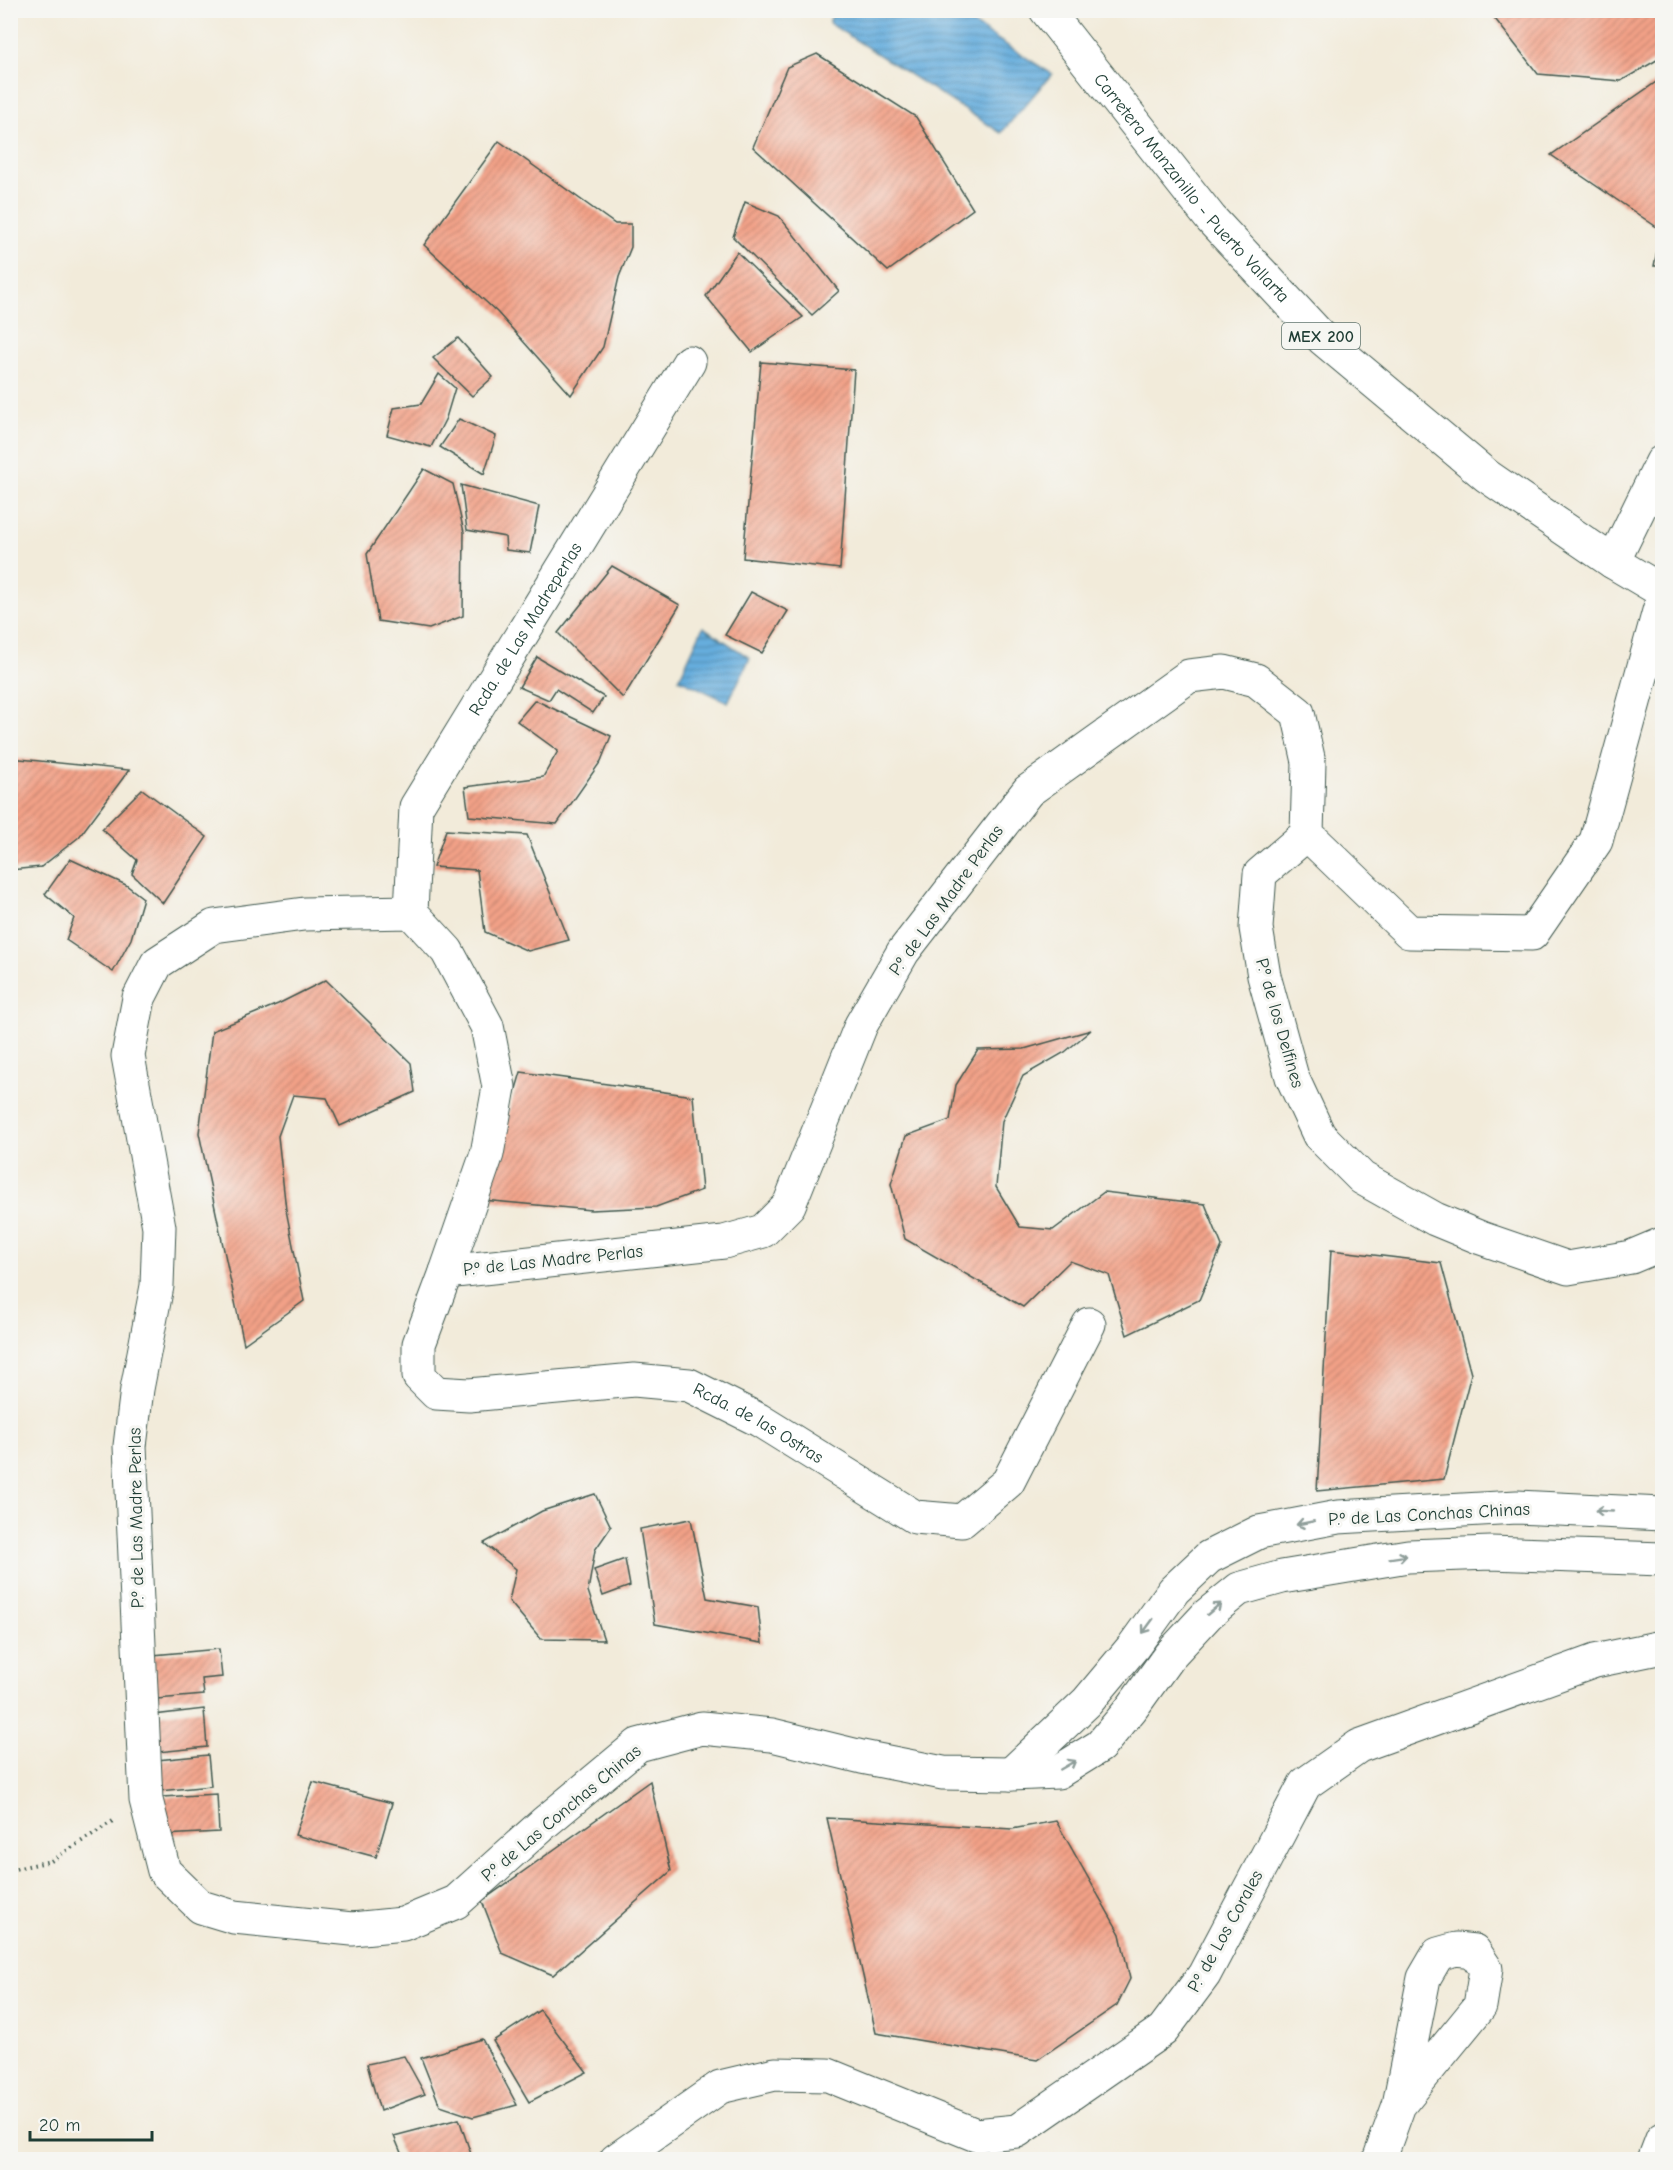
<svg xmlns="http://www.w3.org/2000/svg" width="1673" height="2170" font-family="'Comic Neue',sans-serif">
	<style>
		.water { fill: url(#water-rules); stroke: #427588; stroke-width: 1.5 }
		.building { fill: url(#building-hatch) }
		.lines { fill: none; stroke-linecap: round; stroke-linejoin: round }
		.minor-casing { stroke: #3f574d; stroke-width: 35 }
		.trunk-casing { stroke: #3f574d; stroke-width: 35 }
		.path { stroke: #3f574d; stroke-width: 4; stroke-dasharray: 1.5 4.5; stroke-linecap: butt }
		.minor { stroke: #fff; stroke-width: 33 }
		.trunk { stroke: #fff; stroke-width: 33 }
		.oneway { stroke: #8f9e9a }
		.labels { text-anchor: middle; stroke-width: 6; stroke-linejoin: round; paint-order: stroke }
		.shield { fill: #f6f6f2; stroke: #60746d; stroke-width: 1.5 }
		.shield-label { font-size: 16px; font-weight: bold; fill: #1f3d34 }
		.street-label { font-size: 18px; fill: #1f3d34; stroke: #f6f6f2 }
	</style>
	<defs>
		<pattern id="water-rules" width="6" height="5" patternUnits="userSpaceOnUse" patternTransform="scale(1.5)"><rect width="6" height="5" fill="#66addd"/><path d="M0 2.5h6" fill="none" stroke="#538eb4"/></pattern>
		<pattern id="building-hatch" width="6" height="6" patternUnits="userSpaceOnUse" patternTransform="scale(1.5)"><rect width="6" height="6" fill="#f3a187"/><path d="M-1 1l2-2M0 6l6-6M5 7l2-2" fill="none" stroke="#c4846f"/></pattern>
	</defs>
	<rect width="100%" height="100%" fill="#f6f6f2"/>
	<filter id="ink" filterUnits="userSpaceOnUse"><feTurbulence type="fractalNoise" baseFrequency=".0167" numOctaves="2"/><feDisplacementMap in="SourceGraphic" scale="12" xChannelSelector="R" yChannelSelector="G"/><feConvolveMatrix kernelMatrix="1 2 1 2 8 2 1 2 1" color-interpolation-filters="sRGB"/></filter>
	<filter id="wash" filterUnits="userSpaceOnUse"><feTurbulence type="fractalNoise" baseFrequency=".008" numOctaves="4" result="noise"/><feDisplacementMap in="SourceGraphic" scale="24" xChannelSelector="R" yChannelSelector="G"/><feGaussianBlur stdDeviation="1.35" result="paint"/><feColorMatrix in="noise" values="0 0 0 0 0 0 0 0 0 0 0 0 0 0 0 0 0 1.4 0 .05"/><feComposite in="paint" operator="in"/></filter>
	<g filter="url(#wash)">
		<rect width="100%" height="100%" fill="#f2ebda"/>
		<g class="water">
			<polygon points="834,11 953,11 1052,74 1001,133 829,23"/>
			<polygon points="703,627 750,658 728,702 679,679"/>
		</g>
		<g id="blocks">
			<g class="building">
				<polygon points="1492,10 1662,10 1662,57 1621,81 1538,74 1492,15"/>
				<polygon points="817,54 916,117 973,209 888,271 753,147 787,67"/>
				<polygon points="1662,78 1662,266 1654,266 1661,230 1551,155"/>
				<polygon points="499,141 615,224 631,224 631,247 619,277 603,347 571,395 497,312 424,245"/>
				<polygon points="745,202 779,216 839,291 812,315 733,237"/>
				<polygon points="737,252 803,317 752,352 706,296"/>
				<polygon points="458,338 493,377 472,396 433,358"/>
				<polygon points="761,362 854,370 840,569 743,558"/>
				<polygon points="439,374 455,388 446,418 431,447 387,435 394,408 421,404"/>
				<polygon points="459,419 496,436 484,474 440,447"/>
				<polygon points="424,469 453,484 464,532 463,616 429,629 378,621 367,554"/>
				<polygon points="461,485 539,506 530,553 506,550 505,537 467,530"/>
				<polygon points="612,566 680,605 623,698 558,633"/>
				<polygon points="751,592 788,611 762,653 725,635"/>
				<polygon points="537,657 604,697 593,713 556,689 549,700 519,687"/>
				<polygon points="535,700 611,736 601,761 557,824 469,816 465,787 543,777 558,751 517,721"/>
				<polygon points="10,758 129,770 79,837 41,867 10,870"/>
				<polygon points="142,789 207,837 163,903 132,874 137,860 102,829"/>
				<polygon points="446,830 527,835 569,940 528,951 485,932 477,870 433,867"/>
				<polygon points="70,859 126,885 143,898 131,939 113,972 66,940 74,918 45,894"/>
				<polygon points="326,980 411,1063 415,1092 340,1126 327,1098 293,1095 278,1136 286,1210 304,1301 244,1344 199,1133 212,1031 278,1004"/>
				<polygon points="1091,1030 1065,1052 1023,1076 1002,1121 996,1187 1020,1227 1053,1230 1104,1192 1205,1204 1222,1246 1199,1300 1127,1335 1109,1275 1070,1261 1023,1307 905,1239 891,1184 906,1136 950,1120 956,1085 978,1050 1024,1049"/>
				<polygon points="521,1072 693,1096 702,1190 656,1207 591,1210 483,1200"/>
				<polygon points="1331,1250 1441,1263 1471,1374 1444,1479 1317,1491"/>
				<polygon points="595,1494 611,1527 595,1550 588,1591 604,1640 541,1639 509,1601 516,1569 484,1543 542,1511"/>
				<polygon points="691,1519 707,1598 758,1607 762,1643 655,1624 640,1529"/>
				<polygon points="625,1559 630,1586 603,1596 594,1570"/>
				<polygon points="219,1649 222,1677 202,1679 204,1695 157,1699 153,1655"/>
				<polygon points="204,1709 207,1747 158,1752 154,1715"/>
				<polygon points="208,1755 211,1786 159,1791 157,1760"/>
				<polygon points="650,1781 671,1871 553,1975 502,1953 482,1901"/>
				<polygon points="313,1782 392,1803 376,1857 295,1835"/>
				<polygon points="217,1794 219,1832 164,1835 162,1797"/>
				<polygon points="827,1818 1012,1829 1056,1821 1120,1934 1130,1979 1117,2005 1037,2060 876,2033"/>
				<polygon points="540,2010 587,2072 529,2102 493,2041"/>
				<polygon points="482,2039 517,2105 473,2117 440,2106 421,2058"/>
				<polygon points="404,2056 425,2094 380,2111 367,2064"/>
				<polygon points="459,2119 473,2160 404,2160 394,2136"/>
			</g>
		</g>
	</g>
	<g filter="url(#ink)">
		<use href="#blocks" fill-opacity="0" stroke="#3f574d" stroke-width="1.5"/>
		<g class="lines">
			<g class="minor-casing">
				<g id="minor">
					<polyline points="1613,562 1662,462"/>
					<polyline points="1662,600 1596,841 1532,934 1409,932 1307,834 1309,762 1298,713 1256,680 1224,672 1189,676 1028,791 903,952 861,1025 789,1205 763,1231 724,1242 446,1272 487,1154 499,1087 487,1026 447,951 411,912 304,914 214,926 157,963 139,998 128,1056 159,1227 157,1286 137,1389 130,1446 146,1800 164,1871 201,1907 234,1917 352,1929 403,1924 456,1902 544,1823 638,1745 702,1728 772,1735 862,1757 943,1773 1011,1774 1058,1772 1100,1746 1131,1709 1169,1656 1208,1614 1239,1589 1282,1577 1408,1556 1491,1553 1662,1559"/>
					<polyline points="1307,834 1260,874 1256,928 1264,976 1292,1077 1319,1135 1362,1178 1435,1219 1481,1238 1568,1268 1631,1257 1662,1244"/>
					<path id="s1" d="M411,912L416,807L689,362"/>
					<path id="s2" d="M446,1272L419,1344V1376L436,1393L469,1395L634,1380L689,1385L759,1420L915,1517L962,1521L1008,1482L1089,1324"/>
					<polyline points="1011,1774 1087,1702 1133,1647 1174,1590 1209,1557 1259,1532 1338,1517 1517,1507 1662,1514"/>
					<polyline points="616,2160 720,2087 775,2074 828,2075 976,2135 1017,2131 1163,2030 1204,1975 1305,1784 1359,1746 1595,1661 1662,1647"/>
					<polyline points="1379,2160 1399,2105 1424,1978 1438,1954 1456,1949 1474,1951 1486,1969 1480,2006 1399,2105"/>
					<polyline points="1654,2160 1662,2139"/>
				</g>
			</g>
			<g class="trunk-casing">
				<g id="trunk">
					<path id="s3" d="M1046,10L1211,219L1323,339L1487,476L1613,562L1662,591"/>
				</g>
			</g>
			<polyline class="path" points="10,1870 51,1861 113,1821"/>
			<use href="#minor" class="minor"/>
			<use href="#trunk" class="trunk"/>
		</g>
		<defs><path id="oneway-shaft" d="M-6 0H5M1.5-3L5.5 0L1.5 3" fill="none" stroke-width="1.6" stroke-linecap="round" stroke-linejoin="round" transform="scale(1.5)"/></defs>
		<g class="oneway">
			<use href="#oneway-shaft" transform="translate(1604 1511) rotate(-177)"/>
			<use href="#oneway-shaft" transform="translate(1305 1523) rotate(169)"/>
			<use href="#oneway-shaft" transform="translate(1398 1557) rotate(-9)"/>
			<use href="#oneway-shaft" transform="translate(1214 1609) rotate(-40)"/>
			<use href="#oneway-shaft" transform="translate(1148 1626) rotate(126)"/>
			<use href="#oneway-shaft" transform="translate(1068 1765) rotate(-30)"/>
		</g>
	</g>
	<g class="labels">
		<rect class="shield" x="1282" y="323" width="78" height="26" rx="4.5"/>
		<g class="shield-label">
			<text x="1321" y="342">MEX 200</text>
		</g>
		<g class="street-label">
			<text dy="6" stroke="none"><textPath href="#s3" startOffset="230">Carretera Manzanillo - Puerto Vallarta</textPath></text>
			<text dy="6" stroke="none"><textPath href="#s1" startOffset="314">Rcda. de Las Madreperlas</textPath></text>
			<text transform="translate(946 900) rotate(-54)" y="6">P.º de Las Madre Perlas</text>
			<text transform="translate(1280 1023) rotate(74)" y="6">P.º de los Delfines</text>
			<text transform="translate(553 1260) rotate(-6)" y="6">P.º de Las Madre Perlas</text>
			<text dy="6" stroke="none"><textPath href="#s2" startOffset="466">Rcda. de las Ostras</textPath></text>
			<text transform="translate(1429 1514) rotate(-3)" y="6">P.º de Las Conchas Chinas</text>
			<text transform="translate(136 1518) rotate(-91)" y="6">P.º de Las Madre Perlas</text>
			<text transform="translate(561 1813) rotate(-40)" y="6">P.º de Las Conchas Chinas</text>
			<text transform="translate(1225 1931) rotate(-61)" y="6">P.º de Los Corales</text>
		</g>
	</g>
	<rect width="1673" height="2170" fill="none" stroke="#f6f6f2" stroke-width="36"/>
	<path d="M30 2131v9h122v-9" fill="none" stroke="#1f3d34" stroke-width="3"/>
	<text x="39" y="2131" font-size="18" fill="#1f3d34" stroke="#f6f6f2" stroke-width="4.5" paint-order="stroke">20 m</text>
</svg>
